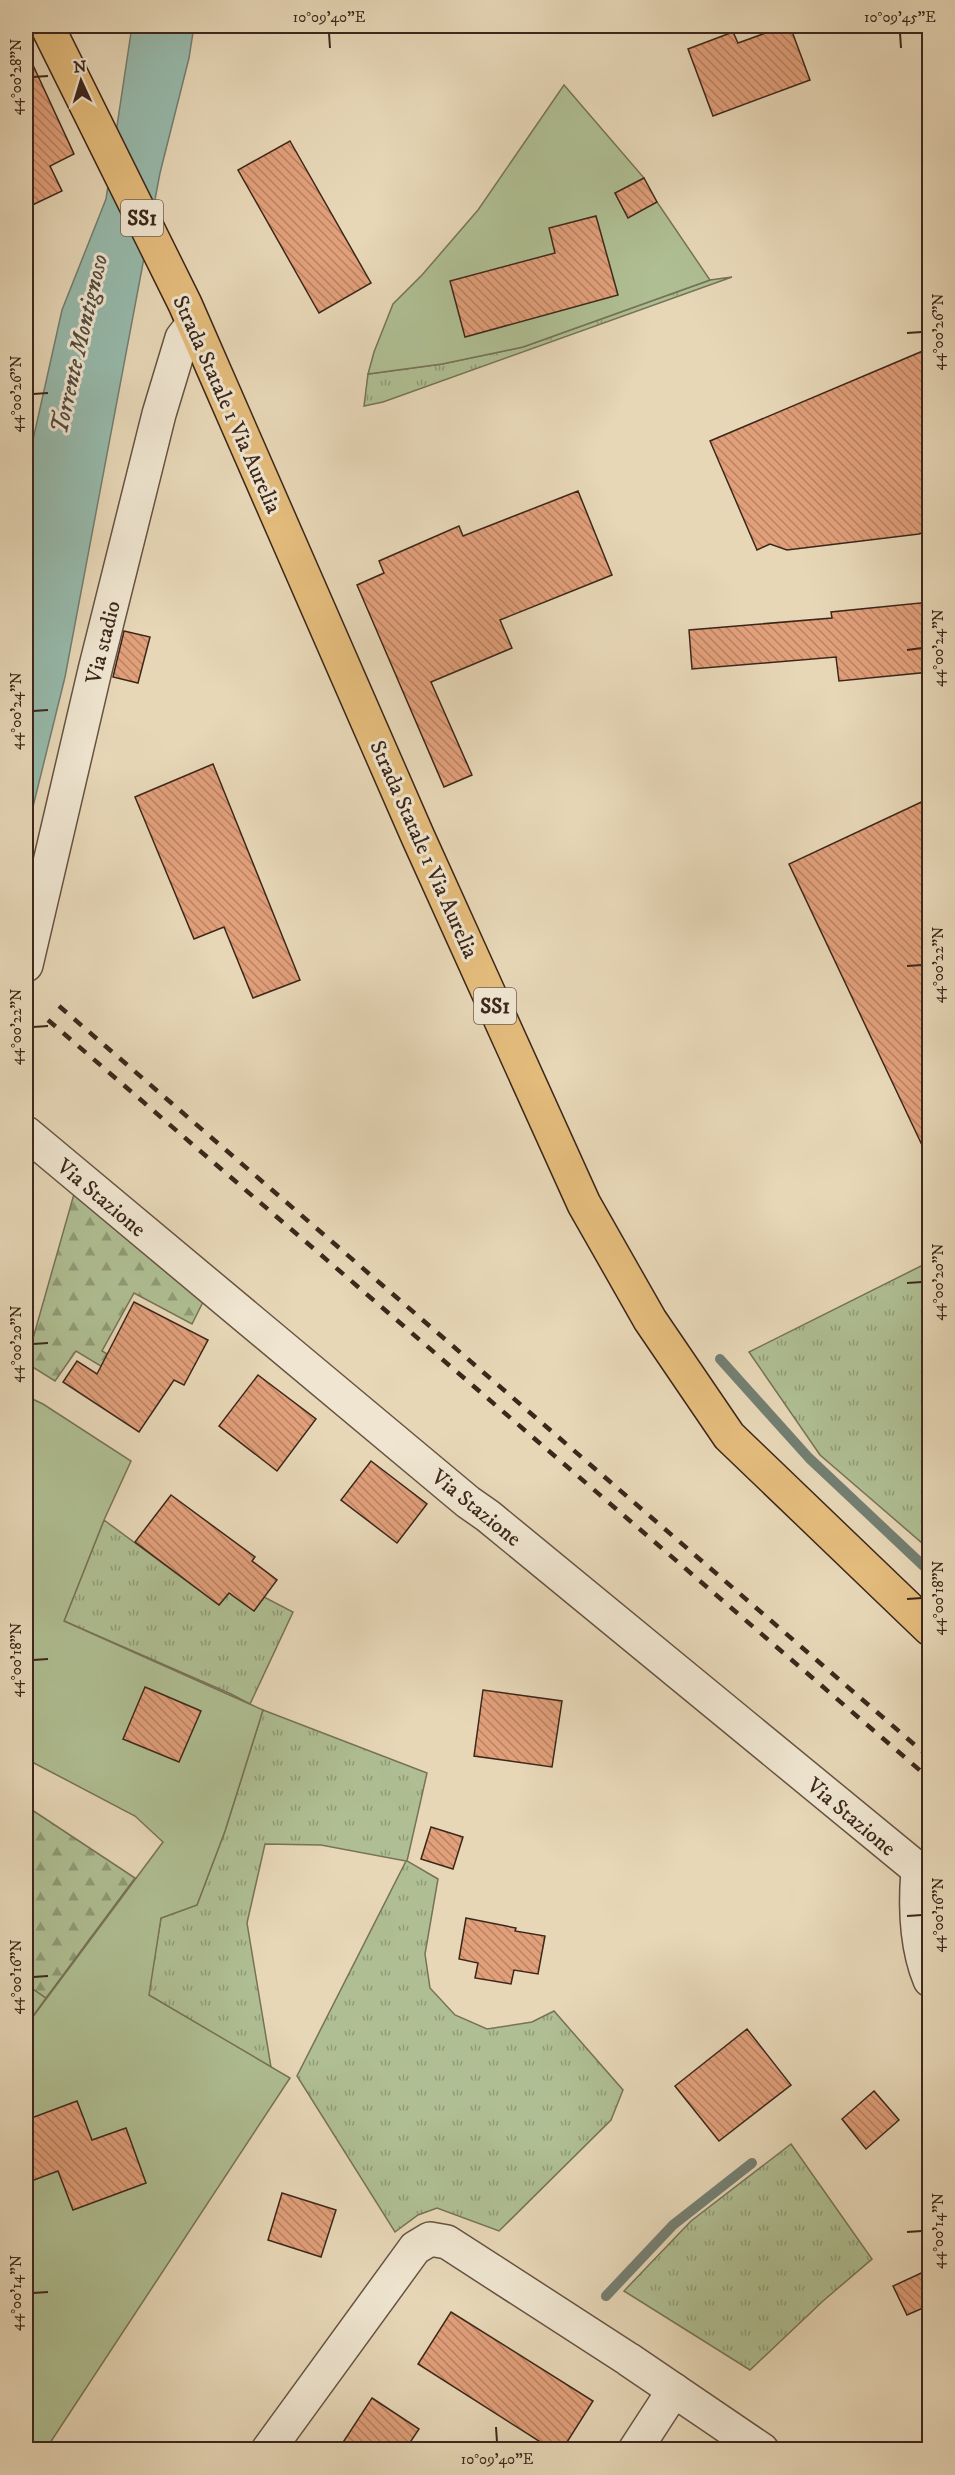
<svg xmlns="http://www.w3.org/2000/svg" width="955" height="2475" font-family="'IM FELL DW Pica',serif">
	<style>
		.grass { fill: url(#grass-tufts); stroke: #767357; stroke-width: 1.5 }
		.forest { fill: url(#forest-firs); stroke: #767357; stroke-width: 1.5 }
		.garden { fill: #afbf93; stroke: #767357; stroke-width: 1.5 }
		.water { fill: #97baac; stroke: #737f72; stroke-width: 1.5 }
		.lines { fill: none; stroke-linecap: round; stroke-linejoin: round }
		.stream { stroke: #737f72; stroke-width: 10 }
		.building { fill: url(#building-back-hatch); stroke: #3c271b; stroke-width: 1.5 }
		.minor-casing { stroke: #675342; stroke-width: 36 }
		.major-casing { stroke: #3c271b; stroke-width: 36 }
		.minor { stroke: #efe5d0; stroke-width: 33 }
		.major { stroke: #e4bc7c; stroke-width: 33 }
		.rail { stroke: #3c271b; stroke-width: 4.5; stroke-dasharray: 10 10; stroke-linecap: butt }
		.ticks { fill: none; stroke: #3c271b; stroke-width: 2 }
		.labels { text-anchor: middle; stroke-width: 6; stroke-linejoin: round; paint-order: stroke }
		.shield { fill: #efe5d0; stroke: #726051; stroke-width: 1.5 }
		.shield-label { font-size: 21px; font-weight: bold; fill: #3c271b }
		.street-label { font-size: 22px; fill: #3c271b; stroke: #efe5d0 }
		.water-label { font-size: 24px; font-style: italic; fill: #534c3f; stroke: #efe5d0 }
		.neatline { fill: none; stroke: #3c271b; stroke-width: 2 }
		.ticks-label { font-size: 15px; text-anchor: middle; fill: #3c271b }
	</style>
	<defs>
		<pattern id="grass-tufts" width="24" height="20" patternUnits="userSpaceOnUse" patternTransform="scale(1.5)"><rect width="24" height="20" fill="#afbf93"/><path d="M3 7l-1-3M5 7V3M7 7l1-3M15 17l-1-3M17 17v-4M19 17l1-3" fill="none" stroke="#909b77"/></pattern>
		<pattern id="forest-firs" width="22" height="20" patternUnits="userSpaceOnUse" patternTransform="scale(1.5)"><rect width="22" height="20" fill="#afbf93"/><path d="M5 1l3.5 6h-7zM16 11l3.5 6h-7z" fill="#909b77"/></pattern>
		<pattern id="building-back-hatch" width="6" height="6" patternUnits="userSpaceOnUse" patternTransform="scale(1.5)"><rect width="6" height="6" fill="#e19f7a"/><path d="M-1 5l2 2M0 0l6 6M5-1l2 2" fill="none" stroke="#b88263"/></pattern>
	</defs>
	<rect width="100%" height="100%" fill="#e7d7b7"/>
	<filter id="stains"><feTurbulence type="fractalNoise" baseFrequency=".00333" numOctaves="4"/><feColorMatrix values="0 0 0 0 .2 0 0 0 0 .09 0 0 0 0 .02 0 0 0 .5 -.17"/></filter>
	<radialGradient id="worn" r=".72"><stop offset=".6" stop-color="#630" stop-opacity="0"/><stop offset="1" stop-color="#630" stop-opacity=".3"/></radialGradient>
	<g class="grass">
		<polygon points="732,277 383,402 364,406 368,374 442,364 523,347 710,280"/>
		<polygon points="929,1262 929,1549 820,1455 749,1352"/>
		<polygon points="104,1520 219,1605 229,1593 254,1611 264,1597 293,1612 250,1704 231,1694 64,1621"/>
		<polygon points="263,1710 427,1773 407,1861 438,1879 425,1954 430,1988 455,2015 487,2029 532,2022 554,2011 623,2090 611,2120 499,2231 437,2208 418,2215 395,2232 297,2076 406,1861 321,1845 265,1844 247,1923 271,2067 148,1995 161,1918 197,1905 225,1831"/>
		<polygon points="26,1984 46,1998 26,2026"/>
		<polygon points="791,2144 872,2259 823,2301 750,2370 624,2291 691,2221"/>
	</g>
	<g class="forest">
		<polygon points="74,1194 204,1300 192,1324 134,1293 102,1351 109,1355 104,1368 76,1351 55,1381 26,1363"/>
		<polygon points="26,1806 135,1878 46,1998 26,1984"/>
	</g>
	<g class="garden">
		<polygon points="564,85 644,178 615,193 628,217 657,202 710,280 523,347 442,364 368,374 374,352 393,304 422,275 478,210"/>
		<polygon points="26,1396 43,1404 131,1461 104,1520 64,1621 263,1710 225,1831 197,1905 161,1918 149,1995 290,2078 46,2449 33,2449 26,2431 26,2026 163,1842 135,1816 34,1763 26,1761"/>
	</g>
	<polygon class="water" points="132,26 194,26 189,58 160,173 65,677 26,835 26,471 62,310 106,199"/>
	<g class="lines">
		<g class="stream">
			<polyline points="720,1359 809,1458 930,1572"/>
			<polyline points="606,2296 673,2225 752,2163"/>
		</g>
	</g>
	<g class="building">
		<polygon points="785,26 790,26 810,80 713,116 688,49 733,32 738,43"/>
		<polygon points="26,50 74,154 50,166 62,191 26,208"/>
		<polygon points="290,141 371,283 319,313 238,170"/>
		<polygon points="644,178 657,202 628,218 615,193"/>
		<polygon points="596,216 618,295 465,337 450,281 555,253 549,228"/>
		<polygon points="930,348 930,530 919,534 787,550 770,544 757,550 710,441"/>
		<polygon points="578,491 612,575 500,620 512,648 431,682 472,775 444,787 357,585 384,573 379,561 459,526 463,536"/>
		<polygon points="930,602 930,672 839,681 836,657 692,669 689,630 832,618 831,612"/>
		<polygon points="124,631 150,637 138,683 113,677"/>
		<polygon points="213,764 300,980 253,998 224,927 194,939 135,797"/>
		<polygon points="930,798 930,1162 789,864"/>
		<polygon points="134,1302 208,1340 184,1385 174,1380 139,1432 63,1382 77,1361 97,1374"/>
		<polygon points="258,1375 316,1419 277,1471 219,1426"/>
		<polygon points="371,1461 427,1504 397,1543 341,1500"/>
		<polygon points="171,1495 255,1557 252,1561 277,1580 254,1611 229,1593 219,1605 135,1542"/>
		<polygon points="145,1687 201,1711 179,1762 123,1739"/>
		<polygon points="483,1690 562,1701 552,1767 474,1756"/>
		<polygon points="431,1827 463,1837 453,1869 421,1859"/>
		<polygon points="466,1918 516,1928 515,1931 545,1936 538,1974 514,1970 511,1984 475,1978 478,1963 459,1959"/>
		<polygon points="747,2029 791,2085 719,2141 675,2086"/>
		<polygon points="874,2091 899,2120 866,2149 842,2119"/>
		<polygon points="77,2101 92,2140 126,2128 146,2183 73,2210 58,2171 26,2183 26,2120"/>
		<polygon points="282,2193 336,2210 321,2257 268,2240"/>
		<polygon points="930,2269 930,2305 907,2315 893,2286"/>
		<polygon points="451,2312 593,2401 562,2450 553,2450 418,2364"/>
		<polygon points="372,2398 419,2429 405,2450 338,2450"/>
	</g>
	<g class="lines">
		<g class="minor-casing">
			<g id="minor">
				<polyline points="26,965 95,670 159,414 182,338 193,324"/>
				<polyline points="26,1133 468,1502 488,1516 930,1879"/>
				<path d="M918,1871C915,1907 916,1946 930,1980"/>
				<polyline points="268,2450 415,2248 430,2239 447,2242 628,2359 762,2450"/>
				<polyline points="635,2450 674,2390"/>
			</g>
		</g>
		<g class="major-casing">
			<polyline id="major" points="47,26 185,304 418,837 584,1204 650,1320 729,1436 930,1629"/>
		</g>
		<use href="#minor" class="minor"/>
		<use href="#major" class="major"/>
		<g class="rail">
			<polyline points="59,1006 930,1758"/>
			<polyline points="48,1020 930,1779"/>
		</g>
	</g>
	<path class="ticks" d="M329,33L330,48M900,33L901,48M33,77L48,76M907,333L922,332M33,394L48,393M907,650L922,648M33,711L48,710M907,966L922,965M33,1027L48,1026M907,1283L922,1282M33,1344L48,1343M907,1599L922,1598M33,1660L48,1659M907,1916L922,1915M33,1977L48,1976M907,2232L922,2231M33,2293L48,2292M496,2427L497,2442"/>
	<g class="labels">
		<g class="shield">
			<rect x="121" y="200" width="42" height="36" rx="4.5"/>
			<rect x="474" y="988" width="42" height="36" rx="4.5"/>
		</g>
		<g class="shield-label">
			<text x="142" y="225">SS1</text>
			<text x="495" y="1013">SS1</text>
		</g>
		<g class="street-label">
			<text transform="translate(228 404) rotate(66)" y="8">Strada Statale 1 Via Aurelia</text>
			<text transform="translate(102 642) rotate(-76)" y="8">Via stadio</text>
			<text transform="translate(425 849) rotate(66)" y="8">Strada Statale 1 Via Aurelia</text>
			<text transform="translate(102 1197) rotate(40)" y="8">Via Stazione</text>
			<text transform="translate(477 1507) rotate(39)" y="8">Via Stazione</text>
			<text transform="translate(852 1816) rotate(40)" y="8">Via Stazione</text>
		</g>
		<g class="water-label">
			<text transform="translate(79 344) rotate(-77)" y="8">Torrente Montignoso</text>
		</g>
	</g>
	<rect width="955" height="2475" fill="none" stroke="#e7d7b7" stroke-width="66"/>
	<g transform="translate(81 81) rotate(356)" stroke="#efe5d0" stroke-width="4.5" paint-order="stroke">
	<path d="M0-4.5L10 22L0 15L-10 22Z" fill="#3c271b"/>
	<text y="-9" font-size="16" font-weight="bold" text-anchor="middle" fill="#3c271b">N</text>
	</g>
	<rect x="33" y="33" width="889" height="2409" class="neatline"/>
	<g class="ticks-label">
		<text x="329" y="22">10°09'40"E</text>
		<text x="900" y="22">10°09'45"E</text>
		<text transform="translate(16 77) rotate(-90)" y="5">44°00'28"N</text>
		<text transform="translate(938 332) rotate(-90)" y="5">44°00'26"N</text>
		<text transform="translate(16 394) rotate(-90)" y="5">44°00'26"N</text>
		<text transform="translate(938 648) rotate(-90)" y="5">44°00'24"N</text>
		<text transform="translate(16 711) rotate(-90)" y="5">44°00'24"N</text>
		<text transform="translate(938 965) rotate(-90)" y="5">44°00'22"N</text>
		<text transform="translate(16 1027) rotate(-90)" y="5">44°00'22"N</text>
		<text transform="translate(938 1282) rotate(-90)" y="5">44°00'20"N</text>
		<text transform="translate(16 1344) rotate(-90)" y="5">44°00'20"N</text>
		<text transform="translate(938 1598) rotate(-90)" y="5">44°00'18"N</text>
		<text transform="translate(16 1660) rotate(-90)" y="5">44°00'18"N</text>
		<text transform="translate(938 1915) rotate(-90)" y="5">44°00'16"N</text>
		<text transform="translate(16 1977) rotate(-90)" y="5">44°00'16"N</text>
		<text transform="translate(938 2231) rotate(-90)" y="5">44°00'14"N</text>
		<text transform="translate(16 2293) rotate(-90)" y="5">44°00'14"N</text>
		<text x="497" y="2464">10°09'40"E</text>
	</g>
	<rect width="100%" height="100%" filter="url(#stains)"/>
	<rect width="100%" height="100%" fill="url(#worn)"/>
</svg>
